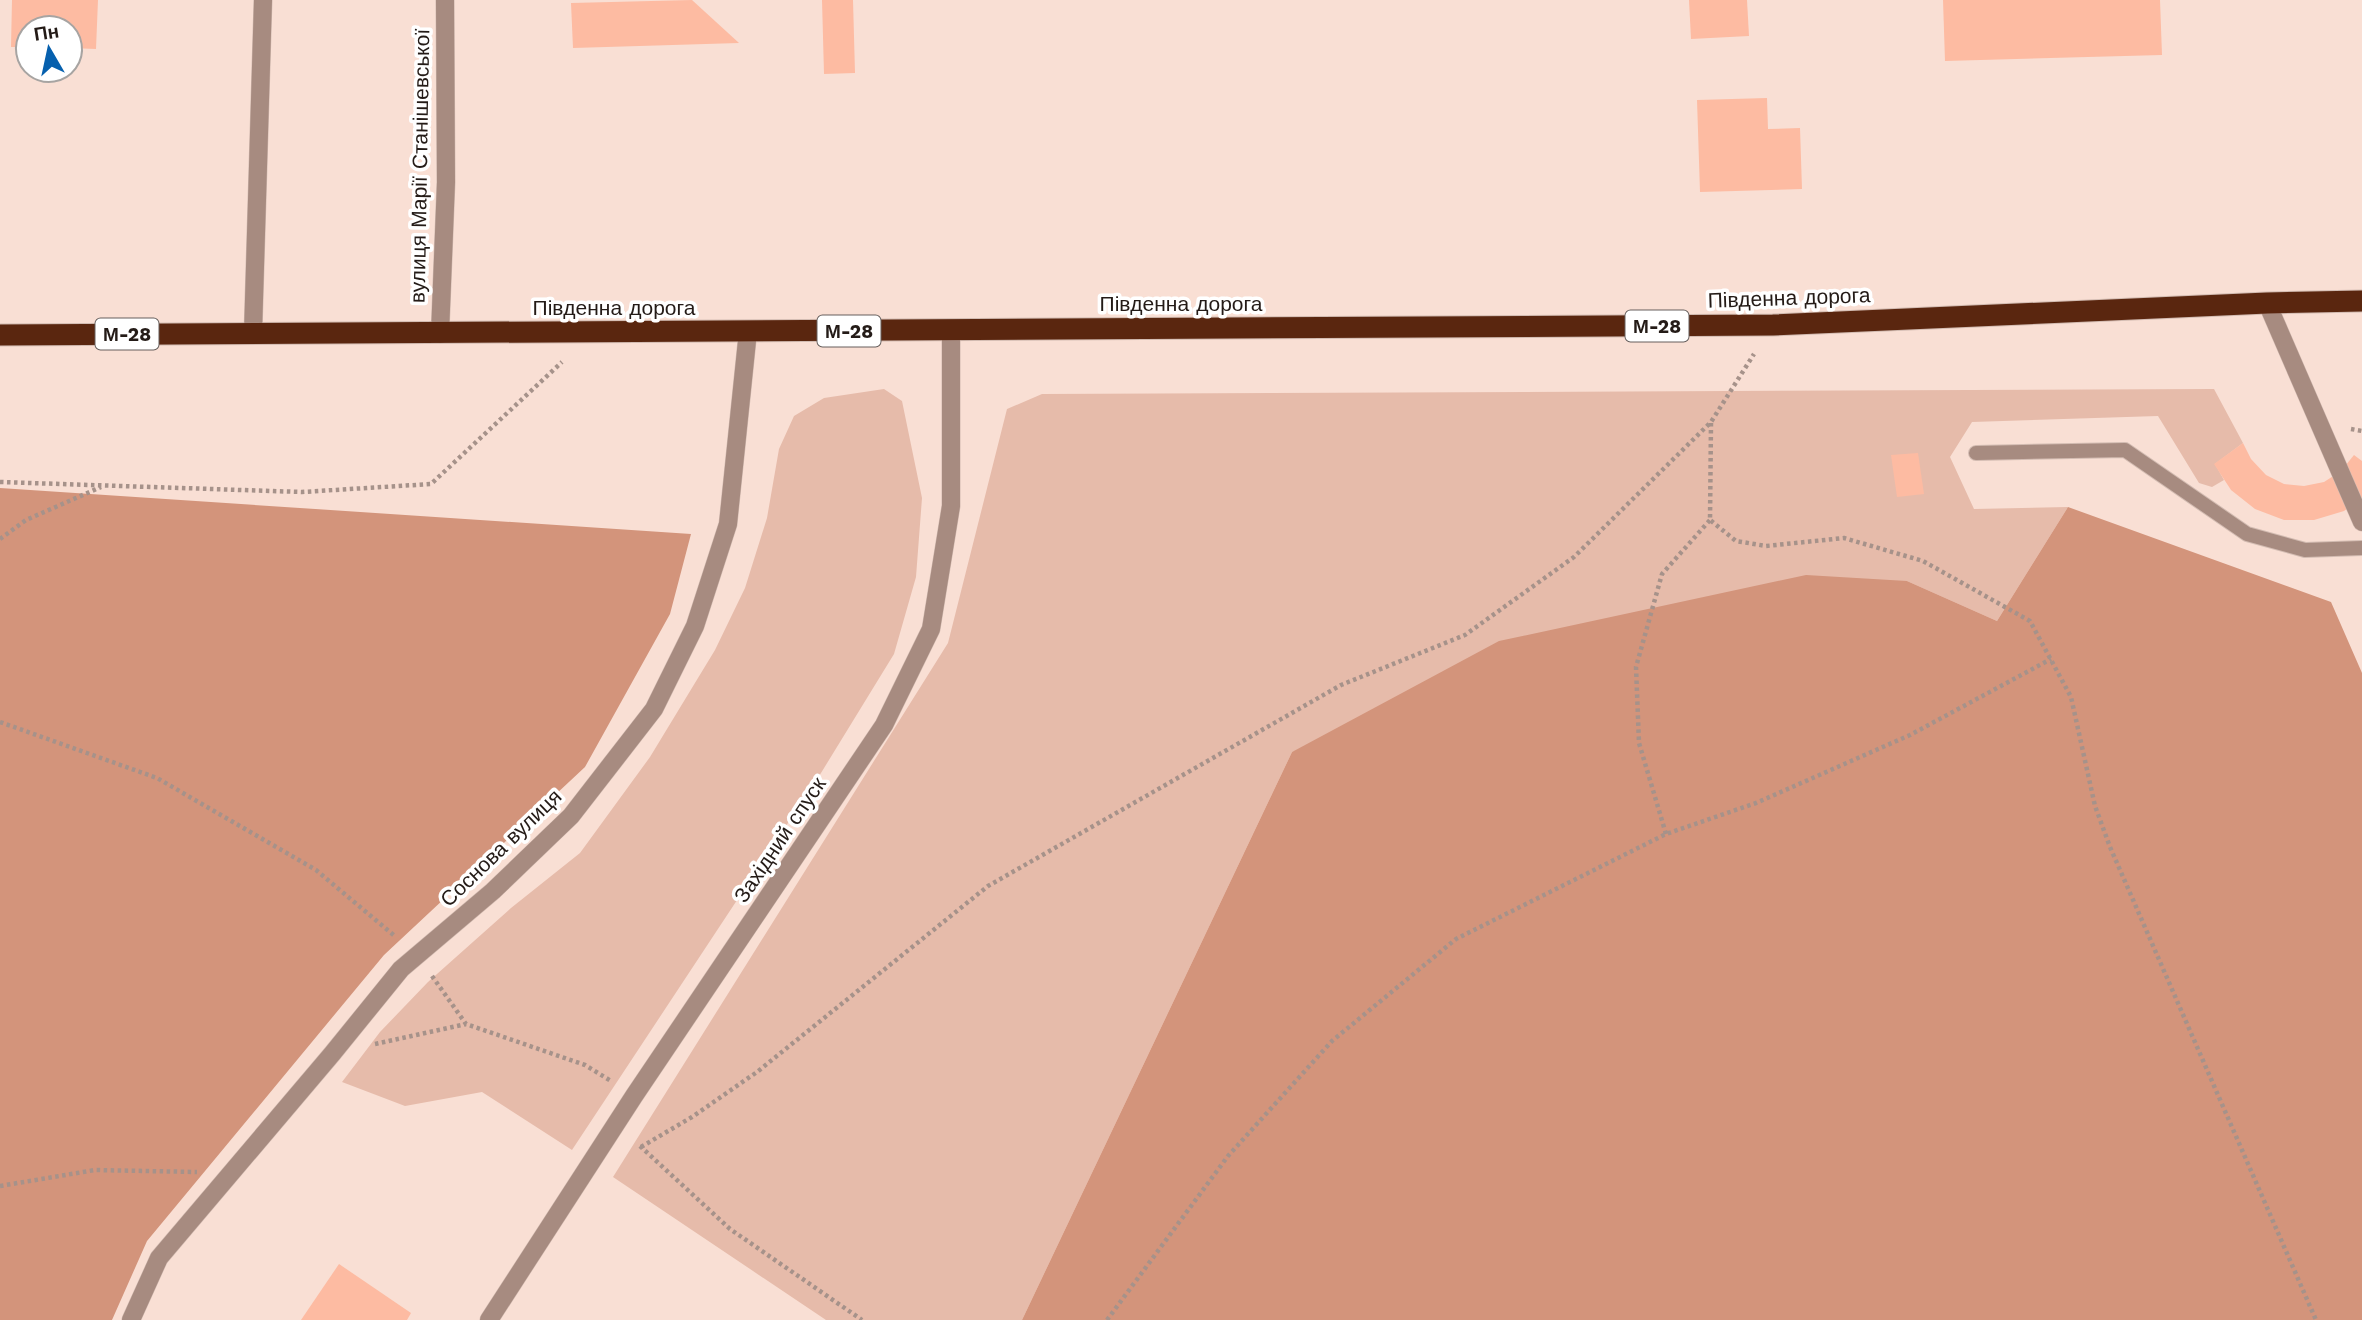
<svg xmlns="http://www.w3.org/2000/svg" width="2362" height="1320" font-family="'Work Sans',sans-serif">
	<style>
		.green { fill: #e6bbaa }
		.forest { fill: #d3947b }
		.building { fill: #fdbba2 }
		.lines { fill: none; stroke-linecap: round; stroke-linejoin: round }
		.lane-casing { stroke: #d3bcb2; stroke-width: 16 }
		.street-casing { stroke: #d3bcb2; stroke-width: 19 }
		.highway-casing { stroke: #d3bcb2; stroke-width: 23 }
		.path { stroke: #a6928a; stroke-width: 4.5; stroke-dasharray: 3.5 3.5; stroke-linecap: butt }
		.lane { stroke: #a78b80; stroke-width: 14 }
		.street { stroke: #a78b80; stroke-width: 18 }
		.highway { stroke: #5a260f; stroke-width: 21 }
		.labels { text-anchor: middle; stroke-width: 7; stroke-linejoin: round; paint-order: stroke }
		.shield { fill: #fff; stroke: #665f5d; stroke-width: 2 }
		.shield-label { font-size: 19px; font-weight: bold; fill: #241b17 }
		.street-label { font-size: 21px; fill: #241b17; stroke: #fff }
	</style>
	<rect width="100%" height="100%" fill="#f9dfd4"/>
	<g class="green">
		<polygon points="884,389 902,401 922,498 916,577 894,654 821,773 572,1150 482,1092 405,1106 342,1082 380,1032 428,982 511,908 580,853 650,757 715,650 745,588 767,518 779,449 794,416 824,398"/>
		<polygon points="2214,389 2243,443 2215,464 2224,480 2212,487 2199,483 2158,416 1972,422 1950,457 1974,509 2068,507 1997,621 1907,581 1292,752 1022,1320 826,1320 613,1177 948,643 1007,409 1042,394"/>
	</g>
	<g class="forest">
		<polygon points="0,488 691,534 670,614 585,767 384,955 147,1241 112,1320 0,1320"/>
		<polygon points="2068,507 2331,602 2362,673 2362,1320 1022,1320 1292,752 1499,641 1806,575 1907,581 1997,621"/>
	</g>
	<g class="building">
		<polygon points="12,0 98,0 96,49 70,48 70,28 28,28 28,47 11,47"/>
		<polygon points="692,0 739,43 573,48 571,3"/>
		<polygon points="822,0 853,0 855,73 824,74"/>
		<polygon points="1689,0 1747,0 1749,36 1691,39"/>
		<polygon points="1943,0 2160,0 2162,55 1945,61"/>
		<polygon points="1767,98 1768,129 1800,128 1802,189 1700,192 1697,100"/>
		<polygon points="2243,443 2251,459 2266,475 2284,484 2304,486 2324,482 2341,471 2354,455 2362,461 2362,498 2344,511 2314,520 2284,520 2255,509 2231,490 2214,464"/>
		<polygon points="1918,453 1924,494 1897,497 1891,455"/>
		<polygon points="339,1264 411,1313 407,1320 301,1320"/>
	</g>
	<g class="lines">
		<g class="lane-casing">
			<polyline id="lane" points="1976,453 2125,450 2247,534 2305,550 2362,548"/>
		</g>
		<g class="street-casing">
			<g id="street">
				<polyline points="2267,303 2362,522"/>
				<polyline points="253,333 263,0"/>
				<polyline points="440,334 446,182 445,0"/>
				<polyline points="131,1320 159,1258 332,1054 401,969 493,891 571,816 654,709 695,626 728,524 748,331"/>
				<polyline points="489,1320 634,1096 884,725 931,629 951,506 951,330"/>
			</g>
		</g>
		<g class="highway-casing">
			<polyline id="highway" points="0,335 1773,325 2267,303 2362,301"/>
		</g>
		<g class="path">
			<polyline points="1711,423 1710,520 1736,541 1766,546 1844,538 1923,561 2030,621 2071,697 2095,806 2110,847 2316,1320"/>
			<polyline points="2351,429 2362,431"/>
			<polyline points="0,482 302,492 431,484 562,362"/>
			<polyline points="0,539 26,520 101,487"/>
			<polyline points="0,722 157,778 316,870 396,937"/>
			<polyline points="1666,834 1639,743 1636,667 1662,574 1710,520"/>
			<polyline points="432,976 466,1024 585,1065 611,1081"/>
			<polyline points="375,1044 466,1024"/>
			<polyline points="640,1146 730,1229 862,1320"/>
			<polyline points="641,1147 692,1117 757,1072 988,886 1341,685 1465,635 1574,557 1711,422 1754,354"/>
			<polyline points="0,1186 95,1170 197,1172"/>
			<polyline points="1107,1320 1228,1156 1332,1041 1456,939 1666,834 1756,803 1910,735 2051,659"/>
		</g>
		<use href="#lane" class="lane"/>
		<use href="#street" class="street"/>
		<use href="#highway" class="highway"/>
	</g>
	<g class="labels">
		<g class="shield">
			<rect x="1625.5" y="310.5" width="63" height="31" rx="5"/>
			<rect x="817.5" y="315.5" width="63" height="31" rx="5"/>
			<rect x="95.5" y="318.5" width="63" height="31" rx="5"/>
		</g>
		<g class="shield-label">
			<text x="1657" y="333">М-28</text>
			<text x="849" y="338">М-28</text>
			<text x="127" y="341">М-28</text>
		</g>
		<g class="street-label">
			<text transform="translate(420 166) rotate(-89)" y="7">вулиця Марії Станішевської</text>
			<text transform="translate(1789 298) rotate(-2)" y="7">Південна дорога</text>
			<text x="1181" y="311">Південна дорога</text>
			<text x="614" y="315">Південна дорога</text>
			<text transform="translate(780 840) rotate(-56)" y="7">Західний спуск</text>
			<text transform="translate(501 848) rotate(-44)" y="7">Соснова вулиця</text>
		</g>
	</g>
	<g transform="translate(49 49) rotate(351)"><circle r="33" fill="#ffffff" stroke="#a7a4a2" stroke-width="2"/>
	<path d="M0-5L12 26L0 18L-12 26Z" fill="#0660ae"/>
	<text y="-10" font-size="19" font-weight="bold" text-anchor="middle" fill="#241b17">Пн</text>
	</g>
</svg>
